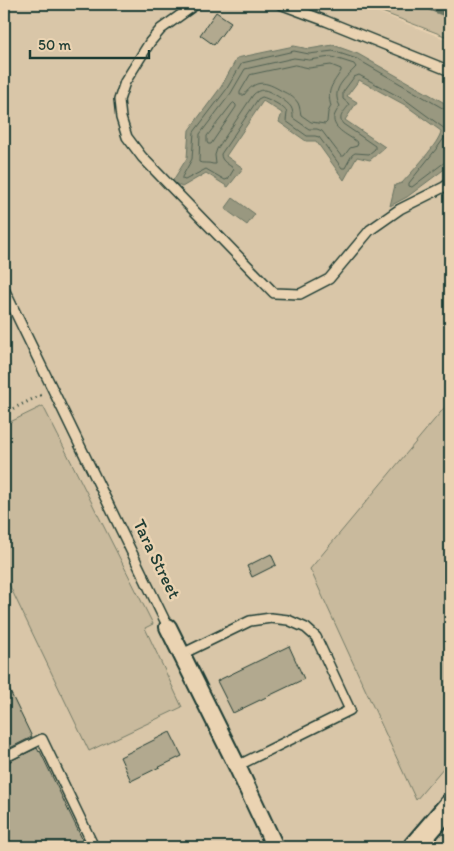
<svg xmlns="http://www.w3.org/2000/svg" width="454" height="851" font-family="Itim,sans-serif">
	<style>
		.built { fill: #d9c6a8 }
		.green { fill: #c9ba9d; stroke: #747c68 }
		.water { fill: #999880; stroke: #687462 }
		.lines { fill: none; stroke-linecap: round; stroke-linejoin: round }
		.shore { stroke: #506152; stroke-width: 1 }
		.stream { stroke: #687462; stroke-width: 5 }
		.building { fill: #b2a98f; stroke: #1f3d34 }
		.service-casing { stroke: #1f3d34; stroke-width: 12 }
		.minor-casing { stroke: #1f3d34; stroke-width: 20 }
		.tertiary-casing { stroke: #1f3d34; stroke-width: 25 }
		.path { stroke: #1f3d34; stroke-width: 3; stroke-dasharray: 1 4; stroke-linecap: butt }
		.service { stroke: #ead3b2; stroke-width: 9 }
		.minor { stroke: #ead3b2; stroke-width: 16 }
		.tertiary { stroke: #ead3b2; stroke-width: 21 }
		.labels { text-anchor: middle; stroke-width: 5; stroke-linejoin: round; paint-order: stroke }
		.street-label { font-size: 18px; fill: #1f3d34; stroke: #ead3b2 }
	</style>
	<rect width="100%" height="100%" fill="#ead3b2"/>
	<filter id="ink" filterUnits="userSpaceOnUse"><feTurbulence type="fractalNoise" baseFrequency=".02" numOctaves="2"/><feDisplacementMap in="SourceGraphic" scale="10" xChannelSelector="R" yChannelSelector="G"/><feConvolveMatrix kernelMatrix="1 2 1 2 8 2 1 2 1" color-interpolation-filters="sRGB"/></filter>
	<g filter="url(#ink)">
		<polygon class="built" points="4,4 357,4 450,41 450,847 4,847"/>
		<g class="green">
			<polygon points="361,4 450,4 450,38"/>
			<polygon points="450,401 450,760 416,800 310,569"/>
			<polygon points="43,406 153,624 145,628 182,707 89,751 4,574 4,425"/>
		</g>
		<g class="water">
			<path d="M333,45L358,54L450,106V165L407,197L390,206L395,185L402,183C411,173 440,142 441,131L405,105L359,80L347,96L357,102L345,120L385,147L370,160L357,157L344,180L316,141H306L279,122L282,113L263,101L226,156L243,168L228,187L206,173L182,187L172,182L187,158L189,130L221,87L237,58L294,46L309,49Z"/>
			<polygon points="233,198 255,214 247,225 225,209"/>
		</g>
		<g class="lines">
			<g class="shore">
				<path d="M332,57L354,64L356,67C346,78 330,89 340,106C338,109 335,113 334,117C332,130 351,136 358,143L357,146L350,148L344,156H341L322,131L317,129H309L293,118C293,115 293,110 291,107C288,102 269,90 264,90C259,90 256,92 253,95L217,149L215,155L216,164H213C208,162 202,164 199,162L200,134L231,93L245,69L294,58L309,60Z"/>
				<path d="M295,65L309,68L331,65L341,69V71C333,84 326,90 331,106L328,112L327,122L325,124L311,122L301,115C300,111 300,107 298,103C294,97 288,94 282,91C265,81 256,79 244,95H240V92L250,75Z"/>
				<polygon points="234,103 236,105 236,107 211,144 208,144 207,142 207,136 232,104"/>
				<path d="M450,110H446L357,59L333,51L309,54L294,51L242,63L226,90L194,132L192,159L182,177V179L185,180L206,169L225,180L228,179L234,169C229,164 221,162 221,154L258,99L262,97C267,98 286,107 287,113C287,116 286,118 286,121L307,136H315L319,137L342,168H345L352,155L355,153L369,154L375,149V146L343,124C337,117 345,111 349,105L348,103L343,99V92L354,77L359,75L407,101L445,129L446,134L445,137L437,148L409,183V186L412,187L445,162L450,161"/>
			</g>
			<polyline class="stream" points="419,4 450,16"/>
		</g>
		<g class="building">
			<polygon points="216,12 231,22 214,45 200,35"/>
			<polygon points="271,554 276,565 252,577 247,566"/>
			<polygon points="289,646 304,679 233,713 217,681"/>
			<polygon points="4,679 32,737 4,751"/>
			<polygon points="170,732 182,756 131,781 120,757"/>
			<polygon points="37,748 39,752 40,751 86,847 4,847 4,764"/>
		</g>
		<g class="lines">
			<g class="service-casing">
				<g id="service">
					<polyline points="196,4 161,29 150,42 125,82 119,100 121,118 127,137 142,157 274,293 300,294 329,279 370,230 400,209 444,187 450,183"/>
					<polyline points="280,4 326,21 450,71"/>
					<polyline points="4,289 168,627"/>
					<polyline points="182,654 250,621 271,618 288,620 306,628 316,637 350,710 237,766"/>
					<polyline points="4,758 42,739 94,847"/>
				</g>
			</g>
			<g class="minor-casing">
				<polyline id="minor" points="168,627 237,766 275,847"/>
			</g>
			<g class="tertiary-casing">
				<polyline id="tertiary" points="414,847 450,805"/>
			</g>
			<polyline class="path" points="4,413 43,394"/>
			<use href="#service" class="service"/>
			<use href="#minor" class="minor"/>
			<use href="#tertiary" class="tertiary"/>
		</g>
	</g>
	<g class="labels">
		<g class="street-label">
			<text transform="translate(157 559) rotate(64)" y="6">Tara Street</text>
		</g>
	</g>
	<rect width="454" height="851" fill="none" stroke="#ead3b2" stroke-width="20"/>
	<rect x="10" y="10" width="434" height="831" fill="none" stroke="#1f3d34" stroke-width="2" filter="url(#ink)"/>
	<path d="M30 50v8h119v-8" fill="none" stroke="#1f3d34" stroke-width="2.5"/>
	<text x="38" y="50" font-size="15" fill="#1f3d34" stroke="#ead3b2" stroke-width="4" paint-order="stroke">50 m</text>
</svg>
